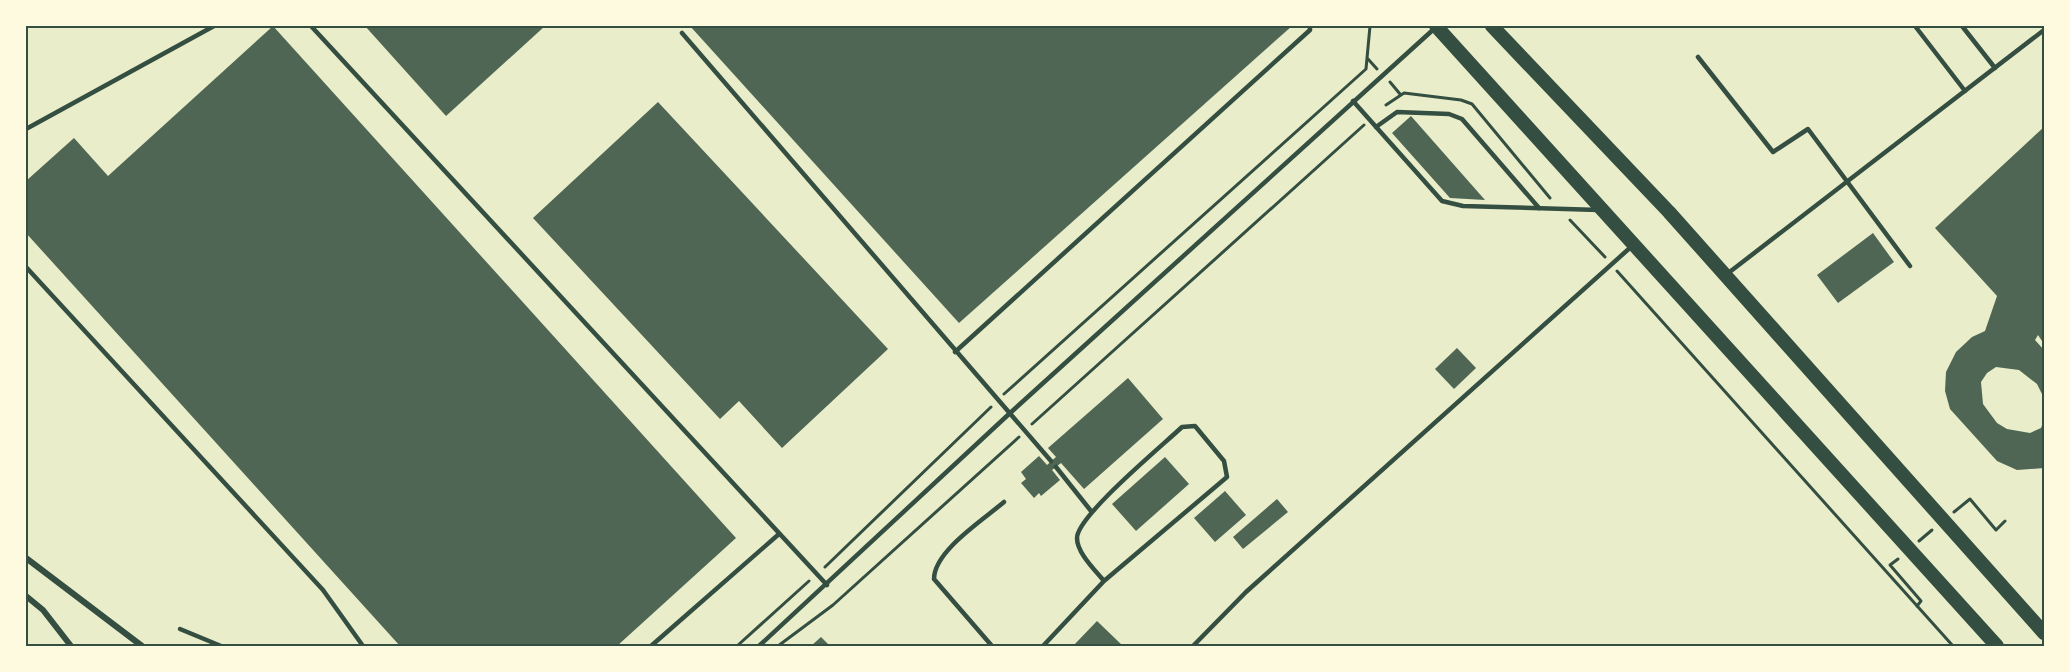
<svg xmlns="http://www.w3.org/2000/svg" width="2070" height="672" font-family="Helvetica,sans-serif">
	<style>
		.building { fill: #4f6655 }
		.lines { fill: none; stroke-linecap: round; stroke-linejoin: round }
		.path { stroke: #344e41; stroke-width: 3 }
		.service { stroke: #344e41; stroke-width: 4.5 }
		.minor { stroke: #344e41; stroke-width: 6 }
		.trunk { stroke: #344e41; stroke-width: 14 }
		.neatline { fill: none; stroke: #344e41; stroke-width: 2 }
	</style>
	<rect width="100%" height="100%" fill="#e9edc9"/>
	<g class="building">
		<polygon points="273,26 736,538 617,646 400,646 26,233 26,181 74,138 108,176"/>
		<polygon points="365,26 545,26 446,116"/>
		<polygon points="690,26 1292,26 959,323"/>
		<polygon points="658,102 888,349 782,448 739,401 720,419 533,218"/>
		<polygon points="1411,116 1485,200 1450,198 1392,133"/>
		<polygon points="2044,127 2044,344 2038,335 2035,340 2044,350 2044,398 2037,384 2019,370 1996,367 1987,373 1981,382 1983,404 1997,423 2007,429 2030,433 2041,428 2044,420 2044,468 2017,470 1997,461 1950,409 1945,391 1946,372 1956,352 1972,337 1985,331 1997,296 1935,228"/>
		<polygon points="1873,233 1894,262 1838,303 1817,275"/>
		<polygon points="1457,348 1476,368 1454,389 1435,369"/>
		<polygon points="1128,378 1163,419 1084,489 1061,463 1052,470 1060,480 1041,496 1039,493 1034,498 1021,483 1026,479 1021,472 1039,456 1047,465 1056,457 1048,448"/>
		<polygon points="1165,457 1189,484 1136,531 1112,504"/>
		<polygon points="1225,491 1246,515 1215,542 1194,518"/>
		<polygon points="1277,499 1288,512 1243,549 1233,537"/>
		<polygon points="1097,621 1123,646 1073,646"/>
		<polygon points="821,637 830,646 811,646"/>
	</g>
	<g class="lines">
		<g class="path">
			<polyline points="1368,59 1377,69"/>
			<polyline points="1390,82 1400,94"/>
			<polyline points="1386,105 1404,93 1461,100 1472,104 1550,198"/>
			<polyline points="1570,220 1605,257"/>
			<polyline points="1617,271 1953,646"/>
			<polyline points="1004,394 1366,69 1370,26"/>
			<polyline points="1032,424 1364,125"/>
			<polyline points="1954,512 1970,499 1996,530 2005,521"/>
			<polyline points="1919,541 1932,530"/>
			<polyline points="1898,559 1890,565 1921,601 1917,606"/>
			<polyline points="825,567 991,407"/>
			<polyline points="737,646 809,581"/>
			<polyline points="778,646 833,605 1019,437"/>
		</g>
		<g class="service">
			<polyline points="311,26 827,585"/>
			<polyline points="1915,26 1965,91"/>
			<polyline points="1962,26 1995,68"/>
			<polyline points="682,33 1051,461"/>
			<polyline points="1698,57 1773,152 1808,129 1910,266"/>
			<polyline points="1353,101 1442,201 1463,206 1599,210"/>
			<polyline points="1376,127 1397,112 1449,114 1462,119 1539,208"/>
			<polyline points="26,129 214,26"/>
			<polyline points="26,267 323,590 363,646"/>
			<polyline points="1727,274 2044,30"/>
			<polyline points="955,352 1310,30 1310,26"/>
			<polyline points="1056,467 1091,511"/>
			<polyline points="180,629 221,646"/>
			<polyline points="651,646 779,534"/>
			<polyline points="759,646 1009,414 1435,28"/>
			<path d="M992,646L934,579C934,551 983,520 1004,502"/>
			<path d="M1043,646L1104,581L1227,477L1224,461L1195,426L1182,427C1162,446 1077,516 1077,538C1077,553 1095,570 1104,581"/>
			<polyline points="1193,646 1246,592 1632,246"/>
		</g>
		<g class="minor">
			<polyline points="26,558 142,646"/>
			<polyline points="26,596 43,610 71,646"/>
		</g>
		<g class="trunk">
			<polyline points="1436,26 1997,646"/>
			<polyline points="1492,26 1669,212 2044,633"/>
		</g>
	</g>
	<rect width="2070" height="672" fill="none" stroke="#fefae0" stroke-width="54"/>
	<rect x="27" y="27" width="2016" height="618" class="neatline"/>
</svg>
